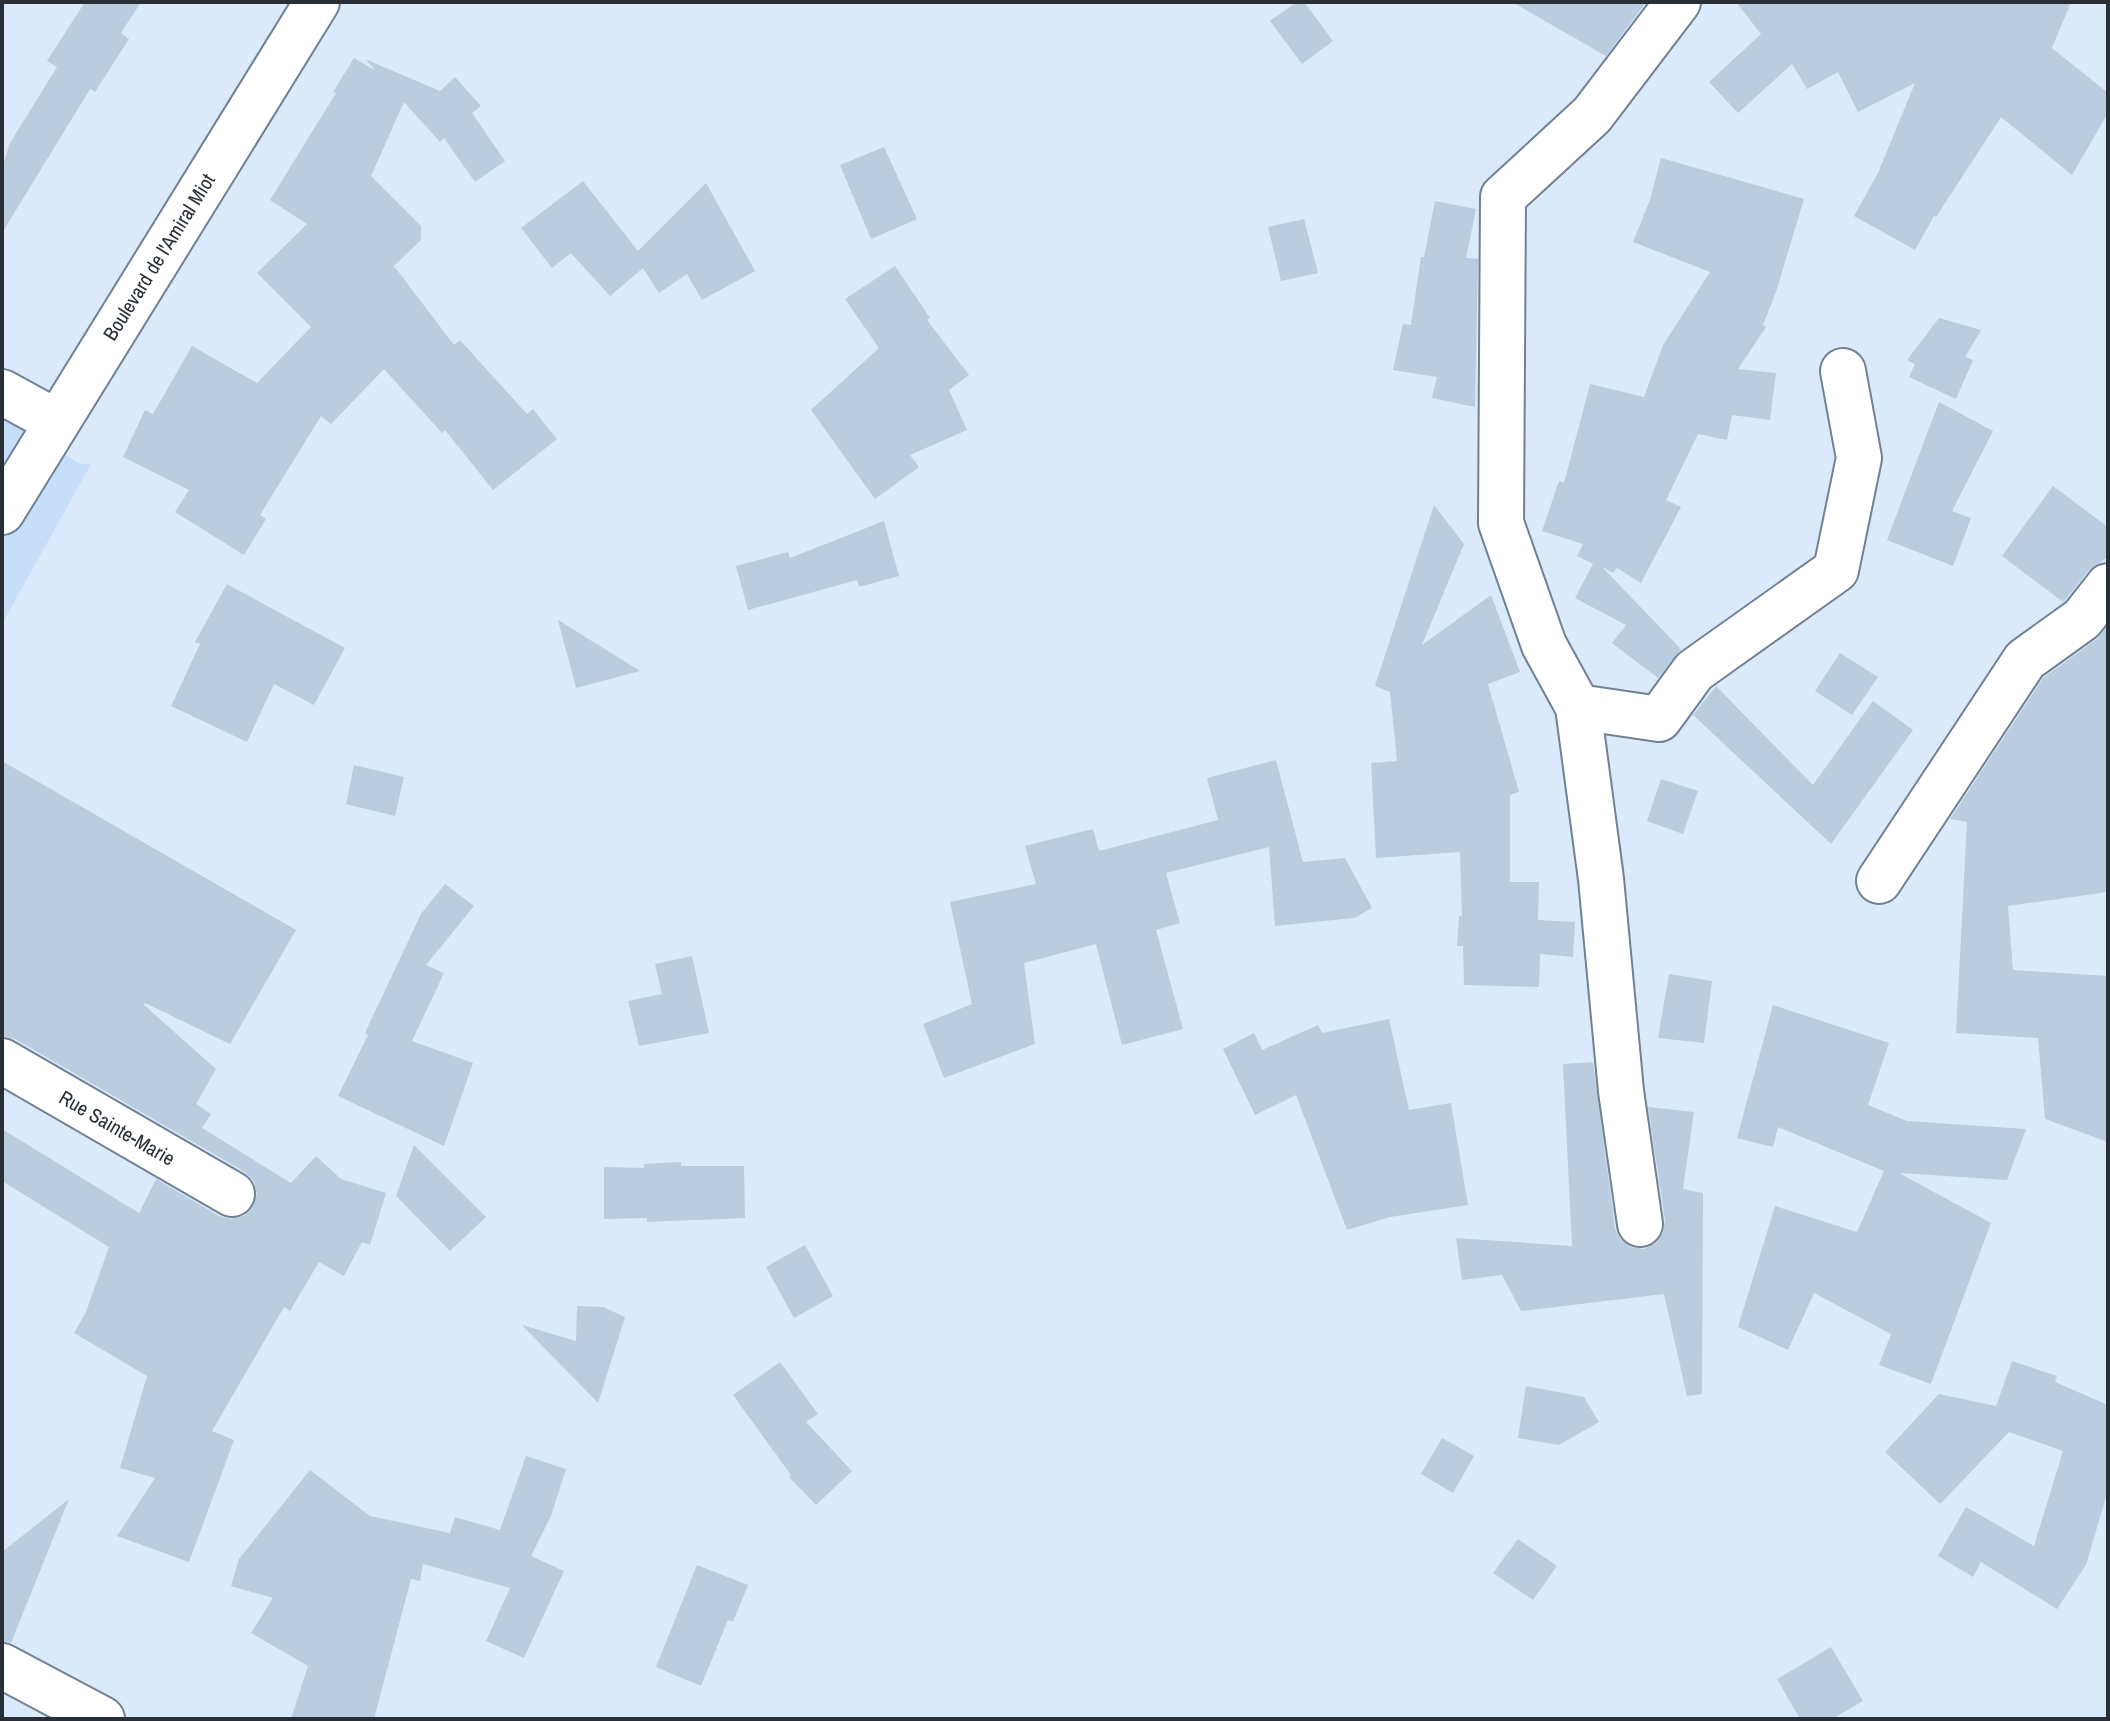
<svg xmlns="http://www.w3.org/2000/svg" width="2110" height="1721" font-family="'Archivo Narrow',sans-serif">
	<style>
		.built { fill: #c7defa }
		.building { fill: #bacce0 }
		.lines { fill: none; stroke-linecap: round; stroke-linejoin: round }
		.street-casing { stroke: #718194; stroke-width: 48 }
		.street { stroke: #fff; stroke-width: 44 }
		.labels { text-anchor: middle; stroke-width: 7; stroke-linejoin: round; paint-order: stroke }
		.street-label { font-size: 20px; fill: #282f37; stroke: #fff }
	</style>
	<rect width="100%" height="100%" fill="#dbeafb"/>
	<polygon class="built" points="2,414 80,464 91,464 2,624"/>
	<g class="building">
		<polygon points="85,2 141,2 121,33 129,39 95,92 90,89 2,233 2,168 10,143 57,67 47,61"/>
		<polygon points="1297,2 1304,2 1333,41 1302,64 1270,21"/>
		<polygon points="1512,2 1646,2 1606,56"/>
		<polygon points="1736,2 2071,2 2052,48 2108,93 2108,113 2072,175 2001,117 1936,217 1934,216 1915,250 1854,216 1878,173 1915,83 1858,112 1838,72 1807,89 1792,64 1738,113 1709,82 1761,34"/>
		<polygon points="354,58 376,71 365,59 440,91 455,77 481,106 472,113 505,161 475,182 444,138 440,142 404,102 371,176 421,226 421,240 394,266 454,345 460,340 527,414 533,409 557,439 493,490 445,430 442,433 384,369 331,424 321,416 260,515 266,519 244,555 175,512 189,490 123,457 145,410 153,414 192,346 257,383 311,327 257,273 307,224 270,200 336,93 333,92"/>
		<polygon points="884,147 917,219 871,239 840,165"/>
		<polygon points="1661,158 1804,199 1776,292 1763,325 1766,327 1738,369 1776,373 1770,420 1732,415 1727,440 1698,434 1666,500 1681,507 1641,583 1617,568 1613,573 1602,567 1681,649 1658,678 1612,643 1626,625 1575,598 1593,564 1577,556 1583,544 1542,531 1559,481 1564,483 1590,384 1644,397 1663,345 1710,272 1633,242 1650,200"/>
		<polygon points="583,181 638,251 706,183 755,271 702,300 687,274 659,293 643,268 610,296 571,253 552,268 521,228"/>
		<polygon points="1435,201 1476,209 1466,258 1478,259 1475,407 1432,398 1437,377 1393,370 1403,324 1411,325 1421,257 1424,257"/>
		<polygon points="1304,219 1318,273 1281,281 1268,227"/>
		<polygon points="895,266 930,318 927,320 969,375 949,390 967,430 910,455 919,467 875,499 811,410 879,348 845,299"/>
		<polygon points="1939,318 1981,330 1965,357 1973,360 1956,399 1909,377 1915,364 1907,360"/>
		<polygon points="1939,402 1993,431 1952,511 1971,518 1953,566 1887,540"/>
		<polygon points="2053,486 2108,527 2108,557 2088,571 2063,602 2002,556"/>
		<polygon points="1434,505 1464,544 1422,645 1491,595 1520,672 1488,684 1519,792 1510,795 1510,882 1539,882 1538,920 1575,922 1573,957 1540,954 1539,987 1464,985 1463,946 1457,946 1459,916 1462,916 1460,852 1376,858 1371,763 1397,761 1390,692 1375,686"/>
		<polygon points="884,521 899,576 859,587 857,580 748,610 736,566 788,552 790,558"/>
		<polygon points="227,584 345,648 314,705 274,684 247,742 171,706 200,644 195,642"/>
		<polygon points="558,620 640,671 576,688"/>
		<polygon points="2108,626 2108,892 2008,906 2013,970 2108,976 2108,1142 2045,1119 2038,1038 1956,1033 1967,822 1950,819 2043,678 2097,639"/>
		<polygon points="1840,653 1878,677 1852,715 1815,691"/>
		<polygon points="1716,686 1813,785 1873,701 1913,730 1831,844 1693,715"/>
		<polygon points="1276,760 1303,862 1345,858 1372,908 1354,918 1275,926 1269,847 1166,873 1180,923 1156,930 1183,1029 1122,1045 1096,944 1024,963 1035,1044 944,1078 923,1024 972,1004 950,902 1036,884 1025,846 1093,829 1099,851 1218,820 1207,778"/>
		<polygon points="2,761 296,930 230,1044 145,1003 144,1005 216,1069 196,1104 211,1114 202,1128 291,1183 316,1156 341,1179 386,1193 370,1245 362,1242 344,1276 319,1262 290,1311 284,1307 212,1431 234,1440 189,1562 117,1536 155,1478 120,1468 147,1376 74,1333 86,1312 109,1247 2,1181 2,1129 139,1213 156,1179 219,1216 231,1219 244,1216 253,1207 257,1193 253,1181 245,1172 15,1039 2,1036"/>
		<polygon points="354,765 404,777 395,816 346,804"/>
		<polygon points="1661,779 1698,791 1683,834 1647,821"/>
		<polygon points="445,884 474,906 426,965 444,973 412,1041 473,1063 444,1146 338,1096 368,1035 365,1033 421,914"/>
		<polygon points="692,956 709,1033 639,1046 628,1001 662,994 655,964"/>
		<polygon points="1669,974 1712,981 1704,1043 1658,1038"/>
		<polygon points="1773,1005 1889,1043 1868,1105 1907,1121 2026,1129 2007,1180 1899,1173 1991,1223 1931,1384 1879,1365 1891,1334 1814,1293 1788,1350 1738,1327 1775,1206 1857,1232 1884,1171 1778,1127 1773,1147 1737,1138"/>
		<polygon points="1389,1019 1409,1110 1451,1103 1468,1205 1390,1217 1347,1230 1296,1095 1255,1115 1223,1049 1254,1033 1262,1050 1318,1025 1322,1033"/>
		<polygon points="1593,1062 1615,1228 1620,1239 1630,1247 1644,1249 1656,1243 1663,1233 1665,1220 1648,1107 1694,1112 1683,1189 1703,1193 1702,1394 1687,1396 1664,1294 1521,1311 1502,1275 1462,1280 1456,1238 1572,1246 1563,1064"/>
		<polygon points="414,1145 486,1217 450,1251 396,1196"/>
		<polygon points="681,1162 681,1166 744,1166 745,1218 647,1222 647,1218 604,1219 604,1167 644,1168 644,1164"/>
		<polygon points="805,1245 833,1296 794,1318 766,1267"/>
		<polygon points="577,1306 603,1307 625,1317 598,1403 522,1325 576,1341"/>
		<polygon points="2012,1361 2057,1376 2055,1382 2108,1405 2108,1490 2086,1565 2057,1609 1981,1562 1973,1577 1938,1556 1966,1507 2034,1546 2063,1451 2009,1432 1940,1504 1885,1452 1939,1394 1996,1406"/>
		<polygon points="780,1362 818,1414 806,1422 852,1471 816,1505 789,1477 791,1475 733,1395"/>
		<polygon points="1526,1386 1584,1397 1599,1422 1559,1445 1518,1438"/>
		<polygon points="1442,1438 1474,1456 1453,1493 1421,1474"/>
		<polygon points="526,1456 566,1469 551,1516 531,1556 564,1571 524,1658 486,1641 510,1588 423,1564 420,1581 411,1579 374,1719 291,1719 308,1666 251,1633 273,1598 231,1586 239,1559 310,1470 370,1516 450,1533 455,1517 500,1530"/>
		<polygon points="69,1499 11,1643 2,1641 2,1552"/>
		<polygon points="1518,1539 1557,1566 1533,1600 1493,1573"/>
		<polygon points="697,1565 748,1585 733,1622 728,1620 701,1686 656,1667"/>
		<polygon points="1831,1647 1863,1701 1832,1719 1800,1719 1777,1679"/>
	</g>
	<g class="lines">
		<g class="street-casing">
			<g id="street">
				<polyline points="2,392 57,422"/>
				<polyline points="2,512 317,2"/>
				<polyline points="1578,707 1659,719 1694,671 1836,570 1859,458 1843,371"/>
				<polyline points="1879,881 2025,660 2082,619 2108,586"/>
				<polyline points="2,1061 232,1194"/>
				<polyline points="1640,1224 1621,1091 1601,879 1578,707 1544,645 1501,523 1503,197 1592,115 1678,2"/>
				<polyline points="2,1666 102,1719"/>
			</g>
		</g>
		<use href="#street" class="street"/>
	</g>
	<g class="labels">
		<g class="street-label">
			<text transform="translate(159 257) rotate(-58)" y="7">Boulevard de l'Amiral Miot</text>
			<text transform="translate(117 1128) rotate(30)" y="7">Rue Sainte-Marie</text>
		</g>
	</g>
	<rect width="2110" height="1721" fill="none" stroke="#282f37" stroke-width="8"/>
</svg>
